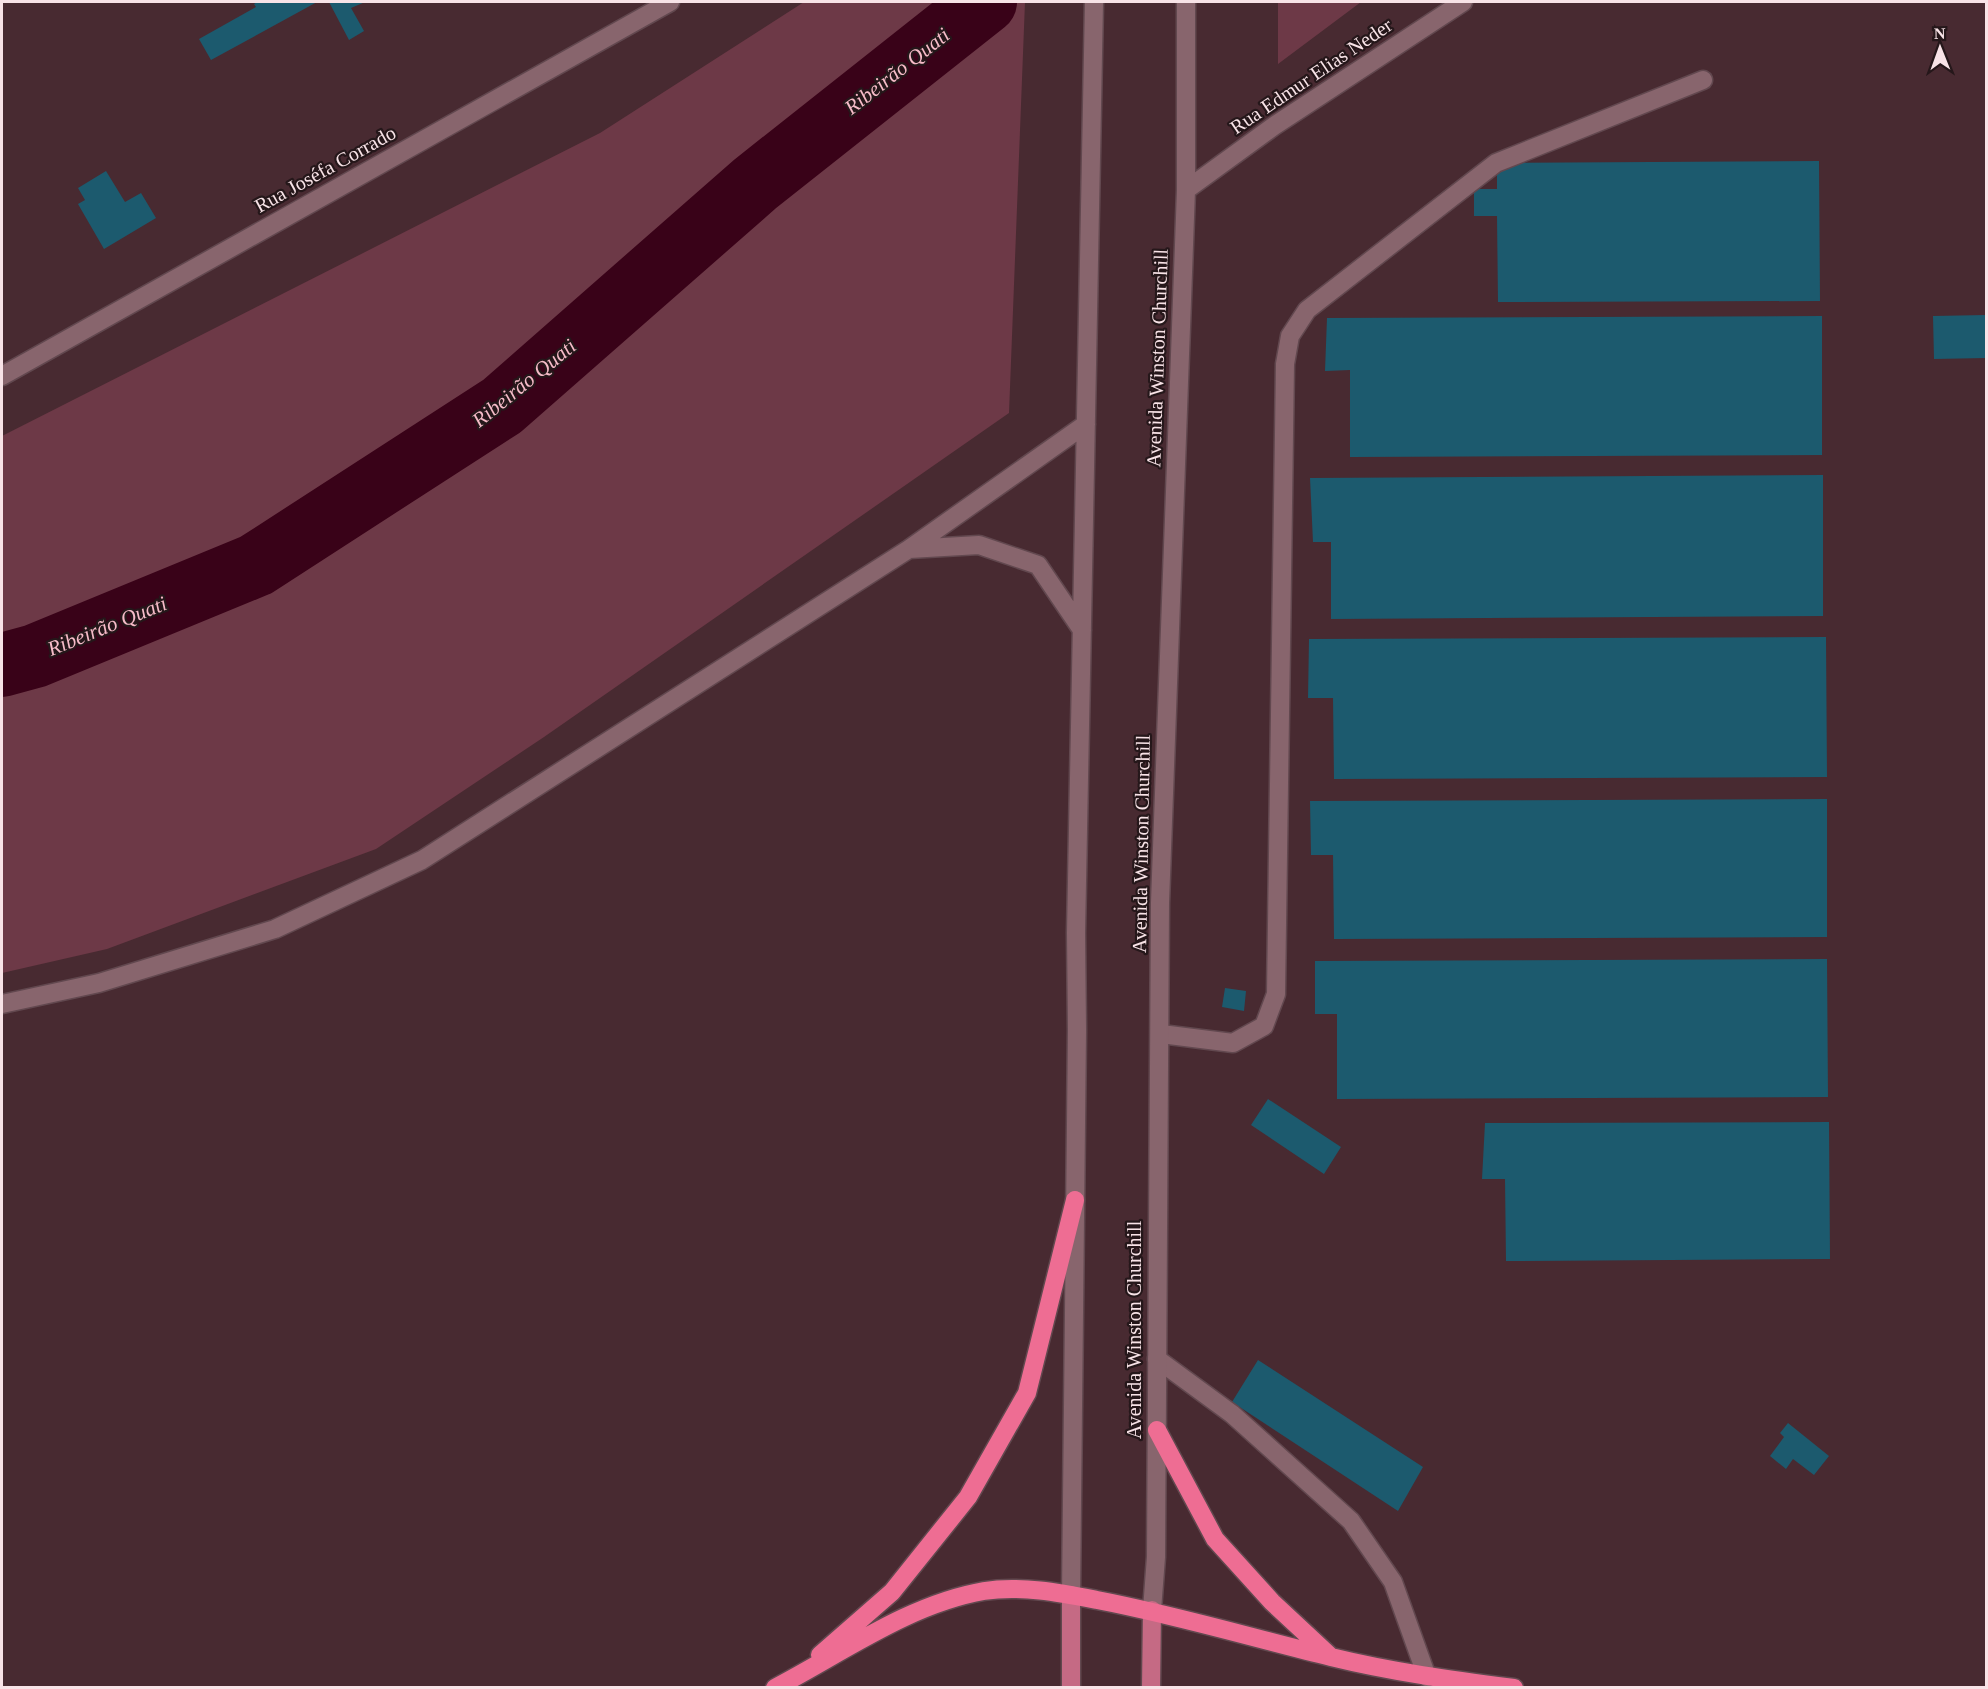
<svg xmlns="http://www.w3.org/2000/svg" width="1988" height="1689" font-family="Georgia,serif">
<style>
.green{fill:#6d3947}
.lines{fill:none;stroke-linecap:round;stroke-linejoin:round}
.river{stroke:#390218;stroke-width:64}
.building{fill:#1c5a6e}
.lane-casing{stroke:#62484f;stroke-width:21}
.street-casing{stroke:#62484f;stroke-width:21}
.secondary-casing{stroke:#62484f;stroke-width:21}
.primary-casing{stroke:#62484f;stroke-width:21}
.highway-casing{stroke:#62484f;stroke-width:21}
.lane{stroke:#88656d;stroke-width:18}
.street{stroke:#88656d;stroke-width:18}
.secondary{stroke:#88656d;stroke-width:18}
.primary{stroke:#c56a84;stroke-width:18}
.highway{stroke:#ee6d93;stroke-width:18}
.labels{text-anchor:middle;stroke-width:4.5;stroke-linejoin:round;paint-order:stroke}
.street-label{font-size:20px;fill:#f8e3e7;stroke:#25171a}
.water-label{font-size:21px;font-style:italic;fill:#f6bbc8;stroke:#25171a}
</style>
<rect width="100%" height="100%" fill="#482a31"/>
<path class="green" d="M804 2H1025L1009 413 544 737 376 849 107 949 2 973V436L600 133Z
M1278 2H1361L1278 64Z"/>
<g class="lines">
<path class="river" d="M2 665 35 656 256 565 502 406 755 184 985 2"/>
</g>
<path class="building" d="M257 2H317L211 60 199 39 256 7 254 4Z
M329 2H365L351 8 364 31 349 40Z
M1819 161 1820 301 1498 302 1497 216H1474V189H1497V163Z
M106 171 125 202 141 193 156 218 104 249 78 204 85 200 78 188Z
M1986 315V358L1934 359 1933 316Z
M1822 316V455L1350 457V370L1325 371 1327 318Z
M1823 475V616L1331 619V542H1313L1310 478Z
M1826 637 1827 777 1334 779 1333 698H1308L1309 639Z
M1827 799V937L1334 939 1333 855H1311L1310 801Z
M1827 959 1828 1097 1337 1099V1014H1315V961Z
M1225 988 1246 991 1244 1011 1222 1007Z
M1268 1099 1341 1147 1324 1174 1251 1125Z
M1829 1122 1830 1259 1506 1261 1505 1179H1482L1485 1123Z
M1258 1360 1423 1467 1398 1511 1232 1402Z
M1788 1423 1829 1456 1814 1475 1793 1459 1786 1469 1770 1456 1784 1437 1780 1433Z"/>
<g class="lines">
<g class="lane-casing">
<path id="lane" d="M1161 1034 1233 1043 1264 1026 1276 994 1285 364 1290 336 1307 310 1496 163 1703 80
M1157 1359 1232 1414 1351 1521 1393 1582 1427 1677"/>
</g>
<g class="street-casing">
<path id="street" d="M2 376 670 2"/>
</g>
<g class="secondary-casing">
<path id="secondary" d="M1186 190 1274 126 1463 2
M909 549 979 545 1038 565 1082 630
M2 1004 99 983 275 929 422 860 909 549 1086 424
M1071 1595 1077 1030 1076 933 1094 2
M1152 1610 1156 1557 1160 903 1186 190V2"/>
</g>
<g class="primary-casing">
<path id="primary" d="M1071 1688V1595
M1151 1688 1152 1610"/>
</g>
<g class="highway-casing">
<path id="highway" d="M1157 1430 1215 1539 1272 1602 1330 1656
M820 1655 892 1592 968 1497 1027 1393 1075 1200
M775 1688C842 1653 909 1604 984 1591 1021 1585 1061 1593 1097 1600 1176 1615 1253 1638 1331 1657 1392 1672 1452 1680 1514 1688"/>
</g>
<use href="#lane" class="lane"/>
<use href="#street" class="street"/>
<use href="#secondary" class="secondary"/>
<use href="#primary" class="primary"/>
<use href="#highway" class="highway"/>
</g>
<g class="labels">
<g class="street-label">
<text transform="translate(1311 76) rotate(-34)" y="7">Rua Edmur Elias Neder</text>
<text transform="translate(325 169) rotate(-29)" y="7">Rua Joséfa Corrado</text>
<text transform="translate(1157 358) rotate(-88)" y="7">Avenida Winston Churchill</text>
<text transform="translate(1141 844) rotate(-89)" y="7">Avenida Winston Churchill</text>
<text transform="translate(1134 1330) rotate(-90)" y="7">Avenida Winston Churchill</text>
</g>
<g class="water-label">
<text transform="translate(897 71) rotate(-38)" y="7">Ribeirão Quati</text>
<text transform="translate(524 383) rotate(-39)" y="7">Ribeirão Quati</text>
<text transform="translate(107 626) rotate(-22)" y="7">Ribeirão Quati</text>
</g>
</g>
<rect width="1988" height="1689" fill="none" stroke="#f8e3e7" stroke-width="6"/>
<g transform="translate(1940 48) rotate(359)" stroke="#25171a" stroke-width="4.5" paint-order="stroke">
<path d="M0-4.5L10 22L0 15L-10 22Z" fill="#f8e3e7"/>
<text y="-9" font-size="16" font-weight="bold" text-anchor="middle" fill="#f8e3e7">N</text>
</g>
</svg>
